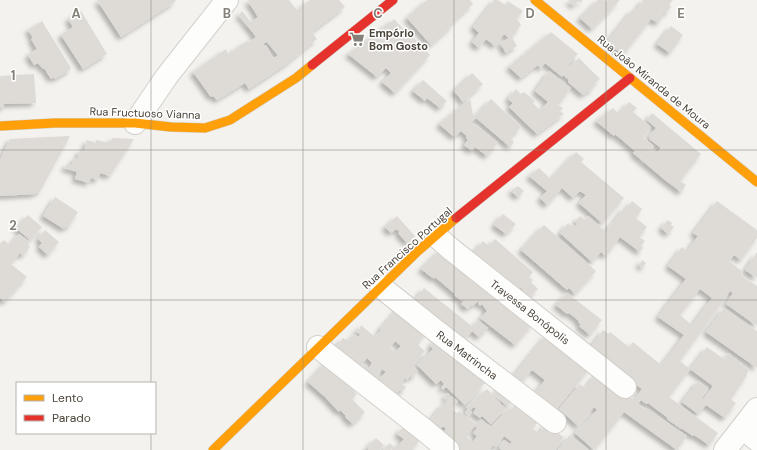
<svg xmlns="http://www.w3.org/2000/svg" width="757" height="450" font-family="'DM Sans',sans-serif">
<style>
.building{fill:#dedbd6;fill-rule:evenodd;filter:url(#shadow)}
.lines{fill:none;stroke-linecap:round;stroke-linejoin:round}
.street-casing{stroke:#d2d0cb;stroke-width:24}
.slow-casing{stroke:#d3cfc5;stroke-width:10}
.jam-casing{stroke:#d3cfc5;stroke-width:10}
.street{stroke:#fdfdfc;stroke-width:22}
.slow{stroke:#ff9f0a;stroke-width:9}
.jam{stroke:#e5322d;stroke-width:9}
.grid{fill:none;stroke:#868178;stroke-width:1;stroke-opacity:0.55}
.labels{text-anchor:middle;stroke-width:3;stroke-linejoin:round;paint-order:stroke}
.poi-label{font-size:11px;font-weight:bold;fill:#4b4439;stroke:#fff;text-anchor:start}
.street-label{font-size:11px;fill:#4b4439;stroke:#fff}
.grid-label{font-size:13px;text-anchor:middle;font-weight:bold;fill:#868178;stroke:#fff;stroke-width:3;stroke-linejoin:round;paint-order:stroke}
</style>
<defs>
<filter id="shadow"><feDropShadow dx="-3.5" dy="3.5" stdDeviation="2" flood-color="#0004"/></filter>
</defs>
<rect width="100%" height="100%" fill="#f4f2ee"/>
<path class="building" d="M97 0H177L175 1V2L121 37Z
M249 0H289L297 10 310 0H339L345 7 312 32 317 39 285 65 249 89 245 83 217 100 213 96 211 97 193 72 226 49 228 54 247 41 249 42 256 37 239 15 242 11 251 22 258 17 248 1ZM267 42 276 53 278 56 273 58 266 45 264 46 263 44Z
M427 0H470L473 4 452 23 453 25 431 45 407 18Z
M494 0H498L505 5 508 1 523 11 517 19 521 25 512 37 517 46 506 53 500 43 509 38 504 34 495 46 486 39 479 48 472 42 479 33 473 27Z
M568 0H583L580 3 578 1 574 6Z
M598 0H605L607 1 608 0H620L592 29 580 18Z
M643 0H673L669 5 671 7 665 14 663 13 662 15 663 16 658 23 651 19 623 55 607 42 632 10 635 11Z
M81 11 107 54 83 69 61 35 73 27 68 19Z
M394 19 412 38 413 37 430 55 395 93 382 82 391 73 386 68 377 77 348 54Z
M42 21 71 68 70 70 55 79 54 77 51 79 44 68 43 69 38 63 34 65 28 55 37 49 31 39 33 38 28 30Z
M671 26 683 35 670 53 657 44Z
M551 32 578 54 567 65 569 68 579 58 600 79 592 86 594 88 583 95 568 82 569 80 563 75 562 77 545 63 541 69 538 65 521 78 509 67Z
M549 71 571 88 558 105 563 108 560 111 564 114 537 134 509 107 513 103 508 99 516 89 521 94 524 92 535 101 533 103 540 110 547 103V101L535 91Z
M472 73 483 84 463 102 454 91Z
M34 74 36 103 4 104V108H0V76Z
M423 80 447 101 440 108 427 98 425 101 413 91Z
M470 99 473 115 475 117 491 99 521 127 510 138 514 142 510 147 476 118 471 123 475 126 476 125 498 143 487 156 475 147 472 151 464 145 468 140 466 138 467 136 461 131 454 137 439 124Z
M629 102 637 108 633 112 651 127 643 137 654 146 644 159H645L653 149 657 152 661 148 649 139 650 137 649 136 656 128 647 120 652 113 701 154 680 181 686 185 681 192 665 180 633 153 635 151 615 134 614 136 596 121 613 108 619 114Z
M70 136 39 193 36 192 35 194 0 196V160L10 139Z
M112 138 134 139 110 176 100 173 98 180 91 178 89 183 75 179 77 172 64 168 67 164 72 165 74 158 77 159 80 150 84 151 87 140 96 143V140L110 143Z
M576 152 584 159 581 162 624 198 602 223 579 203 586 195 580 191 573 198 562 188 547 205 540 198 547 191 529 176 539 168 551 179Z
M518 186 524 191 518 197 511 191Z
M55 197 78 212 68 228 66 226 64 229 43 216Z
M632 201 642 209 636 218 647 227 639 237 645 241 641 246 643 248 640 252 620 237 606 256 601 252 592 262 560 233 568 223 571 226 573 224 575 226 578 224 575 222 580 216 585 220 588 216 606 232 611 223 612 224 624 208 626 209Z
M717 201 757 230V238L741 260 734 255 729 261 743 272 741 275 743 277 757 286V326L726 304 733 293 730 291 680 361 690 369 669 397 718 433 709 445 694 435 693 436 681 428V429L667 419 668 418 648 403 646 404 641 400 638 404 647 410 648 409 687 436 677 450 624 412 594 450 575 433 581 426 582 427 597 410 594 407 578 426 559 409 580 384 585 388 597 373 634 400 642 389 589 349 603 330 609 334 610 332 629 347 633 342 661 365 670 354 684 335 658 317 686 279 668 266 682 247 687 251 698 236 693 233ZM700 289 712 298 692 325 680 315Z
M503 214 516 224 506 234 494 225Z
M28 215 42 227 30 240 16 228Z
M397 216 415 236 407 243 398 233 400 232 396 229 391 233 385 227Z
M668 220 672 223 671 225 674 227 668 234 661 228Z
M544 225 596 271 575 294 569 288 567 290 521 250Z
M45 230 59 242 48 255 39 247 42 243 38 239Z
M19 234 30 242 28 244 30 247 23 256 20 253 11 264 27 277 5 302 0 298V244L4 240 10 245Z
M495 239 533 272 529 277 533 280 531 282 538 289 529 297 520 287 517 291 505 279 474 252 483 241 489 246Z
M440 250 533 324 515 345 480 318 487 311 482 304 480 306 478 303 479 302 478 301 473 306 472 305 468 309 461 304 464 300 463 299 462 301 454 295 455 294 435 277 434 279 421 269Z
M757 252V278L745 270Z
M642 260 646 263 643 268 639 265Z
M424 288 473 327 478 320 488 328 479 337 472 331 461 345 411 305Z
M567 293 602 320 590 335 579 326 581 325 578 322 579 321 569 313 567 314 556 305Z
M399 307 428 331 419 341 420 343 418 345 425 351 412 366 418 371 412 378 410 376 407 380 405 378 402 382 403 383 402 384 406 387 403 391 400 389 392 399 330 354 343 338 349 341 354 334 359 337 360 334 355 331 357 329 359 330 361 325 375 337 381 330 380 329ZM395 341 401 346 395 352 390 348ZM367 358 372 363 369 368 365 364 361 370 359 368ZM382 369 386 372 380 378 378 376Z
M724 308 757 331V368L706 332Z
M546 335 590 368 555 411 534 394 545 380 532 370 518 386 510 380Z
M437 338 485 383 465 405 446 387 443 390 441 388 444 384 441 380 436 384 417 365 433 349 430 346Z
M707 347 724 359 728 353 749 370 746 375H747L731 399 736 403 725 418 706 405 698 414 682 402 698 381 708 388 701 398 703 400 713 386 690 369Z
M329 359 342 378 357 394 352 399 365 412 353 424 345 417 346 416 340 410 339 412 325 397 308 382Z
M501 386 515 397 507 406 493 395Z
M487 389 506 409 491 424 482 416 480 418 473 413 476 408 473 407 470 411 472 412 469 416 465 413 468 409 466 407 471 402Z
M447 393 450 395 446 399 444 397Z
M451 396 458 401 452 409 457 413 459 411 476 424 481 419 491 427 508 408 511 410 515 404 538 421 533 429 539 433 546 423 551 429 564 437 555 450H502L499 448 504 440 510 444 512 442 504 436 496 447 493 445 490 449 491 450H454L439 437 446 429 443 426 436 434 426 425 443 404 444 405ZM475 426 477 428 473 433 477 436 472 443 471 442 472 441 466 436Z
M403 427 420 440 412 450H394L404 439 397 434Z
M570 435 589 450H558Z
M376 438 384 445 380 450H369L367 448Z
M390 443 394 447 390 450H383Z"/>
<g class="lines">
<g class="street-casing">
<path id="street" d="M135 123 167 76 227 0
M436 236 452 250 625 387
M381 287 435 330 555 422
M318 347 423 429 448 450
M742 428 757 440
M725 450 757 409"/>
</g>
<g class="slow-casing">
<path id="slow" d="M535 0 757 182
M0 126 55 123H135L171 127 205 128 230 120 296 78 312 65
M213 450 418 251 456 218"/>
</g>
<g class="jam-casing">
<path id="jam" d="M312 65 393 0
M456 218 630 78"/>
</g>
<use href="#street" class="street"/>
<use href="#slow" class="slow"/>
<use href="#jam" class="jam"/>
</g>
<path class="grid" d="M151 0V383M303 0V450M454 0V450M606 0V450M0 150H757M0 300H757M151 433V450"/>
<defs>
<g id="supermarket-bare" transform="scale(1.2)"><path d="M-6-5.5h2.5l.6 2H6L4.5 2H-2.5L-4.4-4H-6ZM-1.5 3.2a1.3 1.3 0 1 0 .1 0ZM3 3.2a1.3 1.3 0 1 0 .1 0Z" fill="#868178" stroke="#fff" stroke-width="2.5" paint-order="stroke"/></g>
</defs>
<g fill-rule="evenodd">
<use href="#supermarket-bare" x="357" y="39"/>
</g>
<g class="labels">
<g class="poi-label">
<text x="369" y="37">Empório<tspan x="369" dy="13">Bom Gosto</tspan></text>
</g>
<g class="street-label">
<text transform="translate(654 82) rotate(39)" y="4">Rua João Miranda de Moura</text>
<text transform="translate(145 113) rotate(2)" y="4">Rua Fructuoso Vianna</text>
<text transform="translate(407 248) rotate(-42)" y="4">Rua Francisco Portugal</text>
<text transform="translate(530 312) rotate(38)" y="4">Travessa Bonópolis</text>
<text transform="translate(467 355) rotate(37)" y="4">Rua Matrincha</text>
</g>
</g>
<g class="grid-label">
<text x="76" y="18">A</text>
<text x="227" y="18">B</text>
<text x="378" y="18">C</text>
<text x="530" y="18">D</text>
<text x="681" y="18">E</text>
<text x="13" y="80">1</text>
<text x="13" y="230">2</text>
</g>
<rect x="16" y="382" width="140" height="52" fill="#ffffff" stroke="#b7b4b0"/>
<rect x="24" y="395" width="20" height="6" fill="#ff9f0a" stroke="#b7b4b0"/>
<text x="52" y="402" font-size="12" fill="#4b4439">Lento</text>
<rect x="24" y="415" width="20" height="6" fill="#e5322d" stroke="#b7b4b0"/>
<text x="52" y="422" font-size="12" fill="#4b4439">Parado</text>
</svg>
